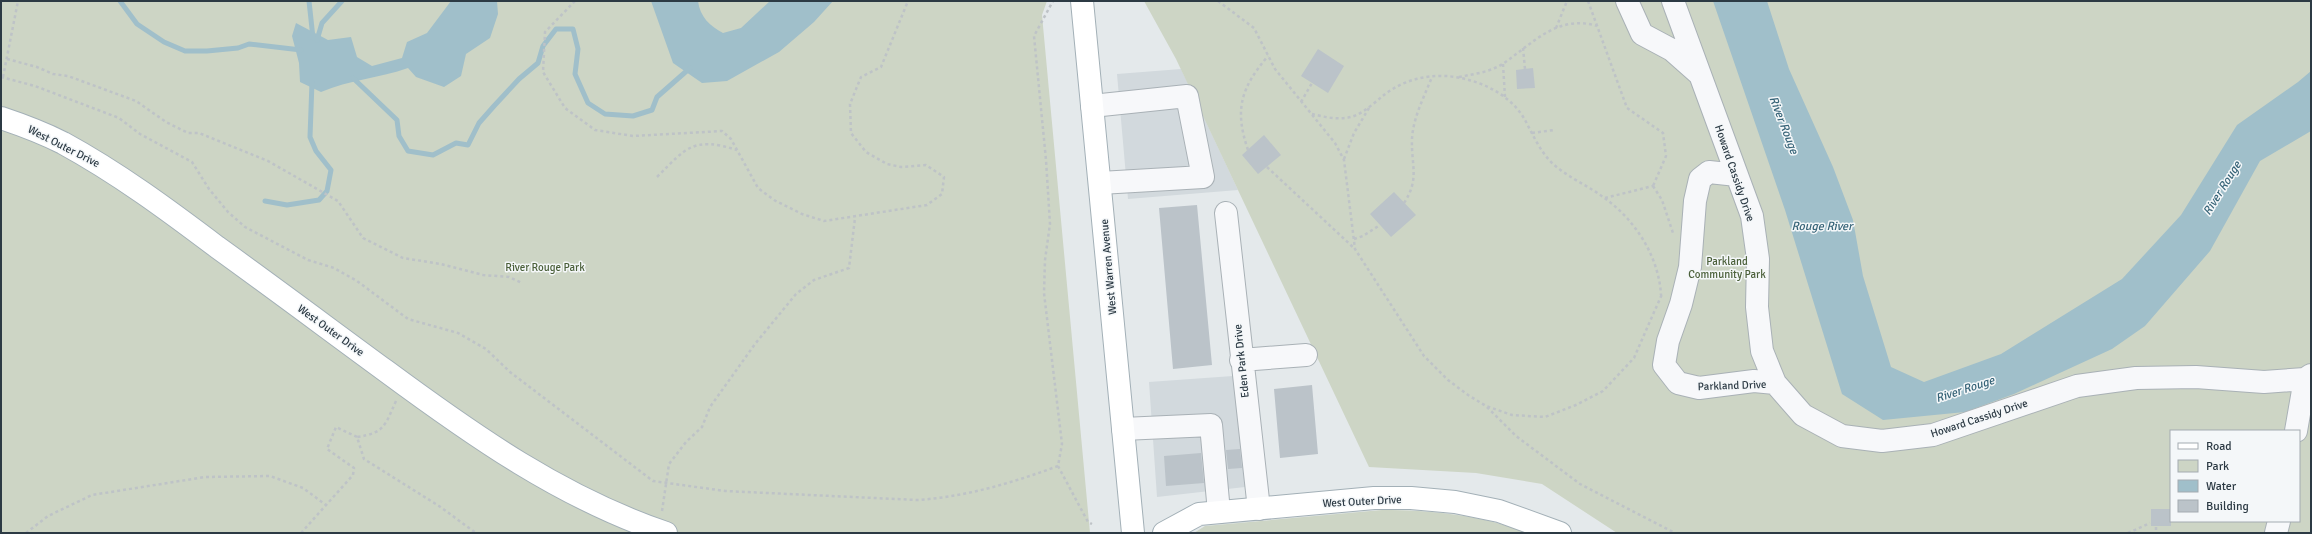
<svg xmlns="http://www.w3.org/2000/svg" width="2312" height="534" font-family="Signika,sans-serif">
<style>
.built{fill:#d2d9dd}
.green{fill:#cdd5c5;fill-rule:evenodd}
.water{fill:#a0bfca}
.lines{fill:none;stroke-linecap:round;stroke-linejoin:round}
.stream{stroke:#a0bfca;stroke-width:5}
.building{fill:#bbc3c9}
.minor-casing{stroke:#a9b1b6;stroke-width:24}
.major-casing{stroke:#a3b0b7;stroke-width:24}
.path{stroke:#bec3c7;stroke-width:2.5;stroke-dasharray:3 3;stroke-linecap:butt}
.minor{stroke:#f7f8fa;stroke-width:22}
.major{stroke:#fff;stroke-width:22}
.labels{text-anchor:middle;stroke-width:3;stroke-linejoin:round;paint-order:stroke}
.street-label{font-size:11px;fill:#2c3a44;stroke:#f4f7f9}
.park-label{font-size:11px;fill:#4a5f39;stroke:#f4f7f9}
.water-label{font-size:12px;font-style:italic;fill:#366377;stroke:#f4f7f9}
</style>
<rect width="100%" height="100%" fill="#e4e9eb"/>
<path class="built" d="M1181 69 1238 190 1128 199 1117 74Z
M1233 376 1246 478 1245 487 1157 497 1149 382Z"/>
<path class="green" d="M1 1H1047L1042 15 1090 533H1Z
M1144 1H2311V533H1617L1542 484 1476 473 1369 467 1176 59ZM2171 431H2299V521H2171Z
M1382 510C1431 510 1482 515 1527 533H1194L1205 526Z"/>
<path class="water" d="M451 1H497L498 14 490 38 466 54 461 76 444 87 416 77 408 68C380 78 349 80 321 92L300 82 299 63 292 36 296 23 328 40 351 37 357 57 372 66 402 58 407 42 427 33Z
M651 1H698C700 17 710 26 723 33L741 28 770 1H833L814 22 779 52 727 81 702 83 673 63Z
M1713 1H1767L1789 69 1833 167 1853 220 1863 276 1891 367 1924 382 2001 354 2122 279 2181 215 2237 125 2298 82 2311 71V131L2260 161 2210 251 2145 326 2112 349 2014 394 1965 412 1883 420 1842 394 1785 210Z"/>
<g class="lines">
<path class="stream" d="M120 1 137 24 164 42 185 51H207L238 48 249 44 301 50
M309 1 313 38
M317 40 322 23 342 1
M353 78 397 120 399 136 408 151 433 155 456 143 468 145 479 123 494 106 519 79 538 63 543 46 556 29H573L578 49 575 74 588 103 605 114 633 116 652 110 657 97 690 68
M265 201 287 205 319 200 327 191 331 170 316 151 310 137 312 82"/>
</g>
<path class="building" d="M1318 49 1344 66 1328 93 1301 76Z
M1533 68 1535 88 1517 89 1516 70Z
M1264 135 1281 155 1258 174 1242 155Z
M1394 192 1416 215 1391 237 1370 214Z
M1197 205 1212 365 1173 369 1159 208Z
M1312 385 1318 454 1280 458 1274 389Z
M1240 449 1242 468 1228 469 1226 450Z
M1201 453 1204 483 1166 486 1164 456Z
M2151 509H2171V526H2151Z"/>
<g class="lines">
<g class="minor-casing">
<path id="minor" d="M1627 1 1642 34 1672 50 1698 73
M1673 1 1752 216 1758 259 1757 307 1762 351 1775 383 1803 415 1842 436 1882 441 1933 435 2077 386 2136 378 2196 377 2264 382 2305 379 2311 375
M1092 106 1187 96 1203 177 1100 183
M1737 175 1709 172 1700 179 1695 201 1690 267 1681 304 1668 341 1664 365 1678 383 1699 388 1754 381 1775 383
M1226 213 1259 509
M1241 360 1306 355
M1123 429 1211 425 1219 512
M2296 431 2305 379
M2276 533 2279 521"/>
</g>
<g class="major-casing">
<path id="major" d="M1082 1 1133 533
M1 118C22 125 43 133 63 143 118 173 168 210 217 247 274 288 330 330 386 371 474 436 562 498 666 533
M1164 533 1199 514 1374 498H1411L1455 502 1499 511 1560 533"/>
</g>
<path class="path" d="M575 1 545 32 543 72 565 108 595 130 633 136 722 131 731 139 758 188 774 200 802 214 824 221 927 205 942 194 944 177 926 165 901 167 887 164 866 152 851 133 850 104 861 77 881 67 908 1
M1218 1 1254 28 1275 69 1335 143 1344 160 1355 249 1424 356 1448 380 1468 395 1486 406 1512 415 1545 417 1576 405 1603 391 1634 358 1662 294
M1588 1 1627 108 1663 133 1666 156 1653 186
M1556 28 1567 1
M1523 48 1525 69
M7 59 37 67 53 74 68 76 136 101 166 122 188 133H199L268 161 338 201 363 238 403 258 441 264 483 275 509 277 522 283
M1503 64 1505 97
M1 77 35 86 119 118 140 134 192 162 209 189 228 212 245 227 308 260 334 268 357 281 408 319 458 333 486 349 510 372 653 481 725 491 917 500C965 497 1012 483 1058 466L1062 444 1044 293 1045 260 1050 224 1046 160 1034 36 1053 1
M3 77 18 1
M1459 77C1474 74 1491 72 1504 63 1533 43 1558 14 1597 26
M1301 102 1312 83
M1312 114C1325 117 1340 121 1354 116 1365 112 1375 102 1384 95 1402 81 1423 75 1446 76 1476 78 1510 93 1525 120 1533 135 1540 151 1552 163 1567 177 1587 185 1603 197 1635 219 1659 257 1661 295
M1532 133 1554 130
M1248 150C1234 109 1241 88 1268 56
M1344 159 1354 133 1369 108
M1267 167 1355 249
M657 177C686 148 693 136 737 150
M1653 186 1662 200 1673 233
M1605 198 1653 186
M1404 203C1420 179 1411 165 1412 139 1413 118 1424 97 1432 77
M1354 239 1363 236 1380 225
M396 401C385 425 385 433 357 437L364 459 439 506 476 533
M1487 407 1516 436 1580 484 1675 533
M1058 466 1088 522 1092 524
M662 511 669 464 686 442 702 427 710 407 755 344 796 294 814 280 849 268 855 218
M2156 527V533
M26 533 48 516 92 495 205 477 270 476 303 488 326 505
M301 533 353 475 354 468 327 449 336 427 357 437
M2128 533 2150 523"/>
<use href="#minor" class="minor"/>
<use href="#major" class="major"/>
</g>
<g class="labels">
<g class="street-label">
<text transform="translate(64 146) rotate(27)" y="4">West Outer Drive</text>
<text transform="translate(1735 173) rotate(71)" y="4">Howard Cassidy Drive</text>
<text transform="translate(1108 267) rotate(-95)" y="4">West Warren Avenue</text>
<text transform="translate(331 330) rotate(36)" y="4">West Outer Drive</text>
<text transform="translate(1241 361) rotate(-96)" y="4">Eden Park Drive</text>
<text transform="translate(1732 385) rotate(-2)" y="4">Parkland Drive</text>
<text transform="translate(1979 418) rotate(-18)" y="4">Howard Cassidy Drive</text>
<text transform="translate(1362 501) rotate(-3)" y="4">West Outer Drive</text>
</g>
<g class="park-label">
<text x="1727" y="265">Parkland<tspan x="1727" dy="13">Community Park</tspan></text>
<text x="545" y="271">River Rouge Park</text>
</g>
<g class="water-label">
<text transform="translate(1784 125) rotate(69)" y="4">River Rouge</text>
<text transform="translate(2222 188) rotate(-58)" y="4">River Rouge</text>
<text x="1822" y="230">Rouge River</text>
<text transform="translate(1965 389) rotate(-18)" y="4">River Rouge</text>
</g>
</g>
<rect width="2312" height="534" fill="none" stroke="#2c3a44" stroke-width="4"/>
<rect x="2170" y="430" width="130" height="92" fill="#f4f7f9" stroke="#a4abb1"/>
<rect x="2178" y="443" width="20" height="6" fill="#ffffff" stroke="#a4abb1"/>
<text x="2206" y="450" font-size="12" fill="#2c3a44">Road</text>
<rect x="2178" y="460" width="20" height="12" fill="#cdd5c5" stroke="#a4abb1"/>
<text x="2206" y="470" font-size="12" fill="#2c3a44">Park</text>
<rect x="2178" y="480" width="20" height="12" fill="#a0bfca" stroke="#a4abb1"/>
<text x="2206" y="490" font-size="12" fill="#2c3a44">Water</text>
<rect x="2178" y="500" width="20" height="12" fill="#bbc3c9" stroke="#a4abb1"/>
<text x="2206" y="510" font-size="12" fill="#2c3a44">Building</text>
</svg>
